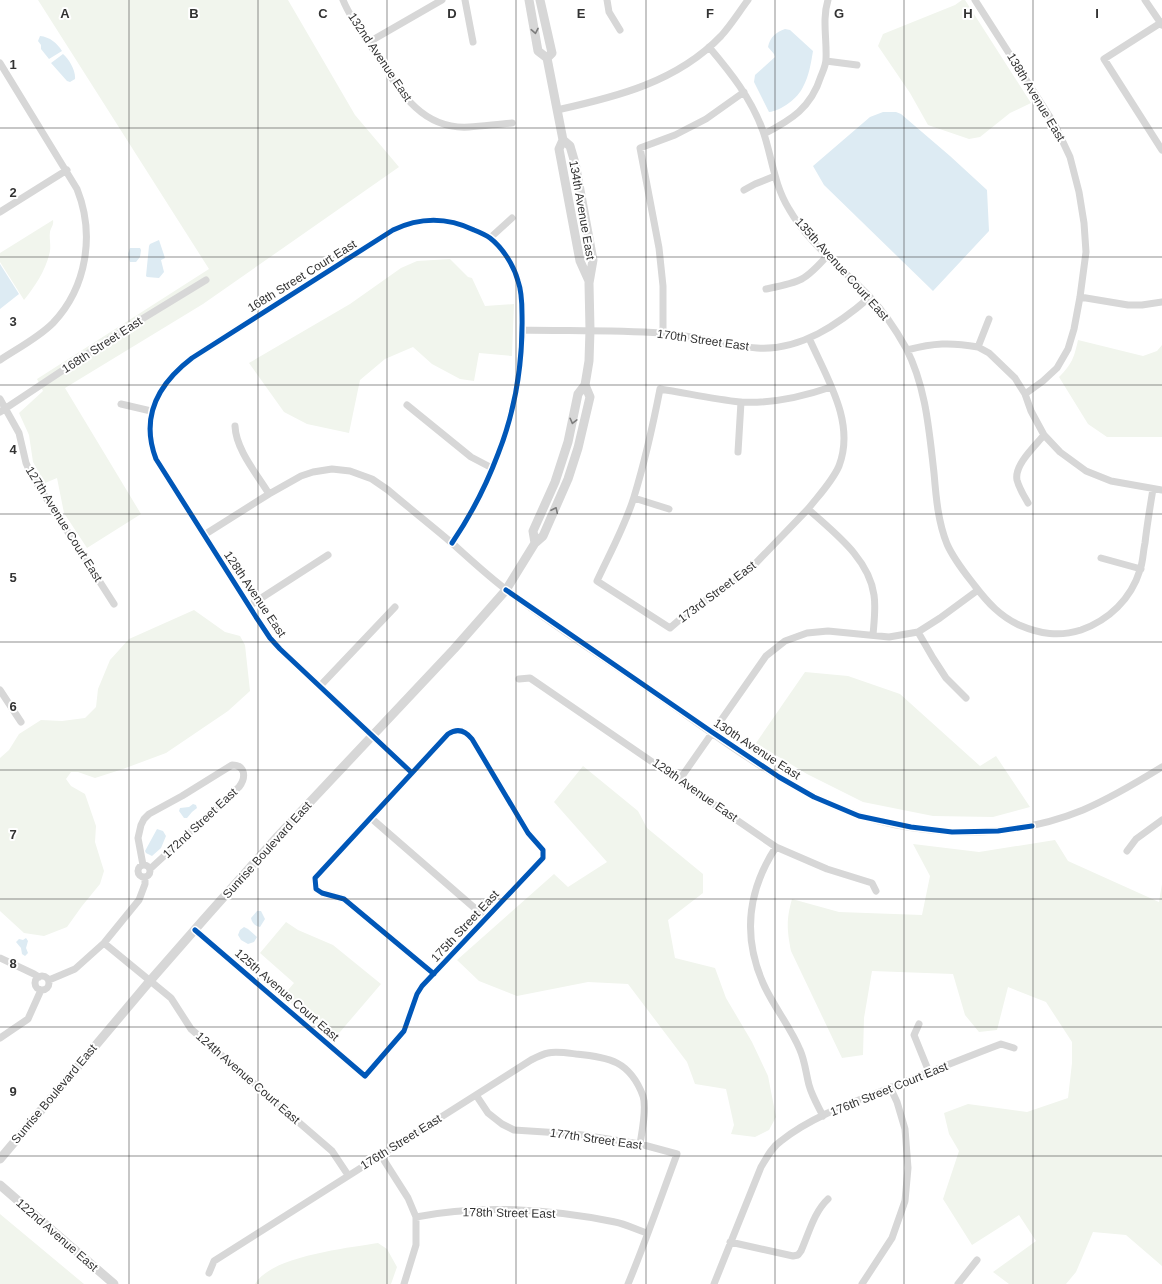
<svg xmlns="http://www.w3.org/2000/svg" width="1162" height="1284" font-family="Arial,sans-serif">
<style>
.green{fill:#f1f5ed}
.water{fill:#ddebf3}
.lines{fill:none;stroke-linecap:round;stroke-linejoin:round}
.minor{stroke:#d7d7d7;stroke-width:7}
.tertiary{stroke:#d7d7d7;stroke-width:9}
.cycleway-casing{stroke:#fff;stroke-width:8}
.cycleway{stroke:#0057b8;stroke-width:5}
.oneway{stroke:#7d7d7d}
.grid{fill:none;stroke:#333;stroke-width:1;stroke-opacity:0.55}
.labels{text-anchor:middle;stroke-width:4;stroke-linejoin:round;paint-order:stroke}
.street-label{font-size:12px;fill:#333;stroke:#fff}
.grid-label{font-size:13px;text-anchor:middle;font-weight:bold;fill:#333;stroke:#fff;stroke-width:4;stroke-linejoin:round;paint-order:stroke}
</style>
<rect width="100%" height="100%" fill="#fff"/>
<path class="green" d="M38 0H288L355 115 399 167 203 304 65 388 141 514 87 548 64 513 57 478 45 483 33 462 29 435 19 413 43 391 37 379 209 269Z
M962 0H965L1031 103 1010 113 980 137 969 139 928 125 910 93 878 46 883 34 955 5Z
M53 220C54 225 51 227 50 232 49 238 51 244 50 251 46 270 36 285 24 300L0 262V253Z
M450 259 468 277 472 278 485 306 514 304 512 356 479 353 474 381 460 379 432 364 413 347 385 359 360 380 349 433 307 424 284 412 249 363 350 304 401 268 417 261Z
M1078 340 1143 356 1157 351 1162 345V437H1107L1088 424 1059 377C1072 364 1074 358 1078 340Z
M194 610 225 632 240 636 245 645 250 691 228 711 166 753 123 769 95 778 78 772H71L66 779 71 786 85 794 96 826 95 842 104 871 100 884 82 906 67 927 44 936 24 933 0 911V758L9 750 19 734 41 720 62 721 85 718 96 707 98 689 110 660 129 639Z
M805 672 848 676 900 694 980 766 996 756 1030 807 993 817 933 816 863 802 807 774 756 743Z
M583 766 638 811 647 828 703 874V893L668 920 675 958 715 968 726 998 752 1042 768 1076 776 1117 769 1130 755 1137 731 1134 734 1125 726 1089 695 1084 687 1062 628 984 588 982 517 996 479 981 457 960 554 874 568 887 607 862 554 802Z
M1055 840 1068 861 1159 902 1162 884V1266L1126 1235 1093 1232 1076 1272 1066 1284H1009L993 1272 1036 1241 1019 1215 972 1245 943 1199 959 1151 949 1134 944 1113 968 1104 1027 1112 1068 1098 1072 1063V1042L1046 1002 1008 987 997 1030 979 1032 965 1015 953 974 872 971 864 1018 863 1055 842 1058 791 951C787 930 786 920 792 899L839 912 922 915 930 876 913 844 979 852Z
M286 922 298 930 333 945 381 984 334 1039 283 996 294 983 260 953Z
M0 1214 84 1284H0Z
M378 1243 387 1249 397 1267 391 1284H255C271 1256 348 1248 378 1243Z"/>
<path class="water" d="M785 29 790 30 813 51C811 63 809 76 803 87 798 98 781 111 769 112L754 82 755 75 775 57 774 54 768 47C770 37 776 32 785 29Z
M40 36C50 37 57 43 62 51L49 59 41 49V45L38 41Z
M63 54C69 59 76 71 75 79L70 82 67 81 51 63Z
M883 112H896L901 114 950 156 987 190 989 231 933 291 824 185 813 166 870 117Z
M159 240 165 258 161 260 164 272 159 278 147 277 146 276 149 246 150 244Z
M130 248H140L141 250 140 257 136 262H130L128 254Z
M0 264 19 294 0 309Z
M193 804 196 805 197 808 192 812 187 818H184L179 811 180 808 189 807Z
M157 829 163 831 166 836 161 848 152 856 146 853 145 851Z
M257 911H261L265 919 260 927C255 926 252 923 251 918Z
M244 927 248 929 257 937 254 942 248 944 241 940 238 935 240 930Z
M26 938 28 941 26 948 28 953 25 956 22 954 21 948 16 942 19 939 23 940Z"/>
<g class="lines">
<path class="minor" d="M343 0C351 20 365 37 377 55 399 90 421 130 469 127 484 126 498 124 512 123
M465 0 473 42
M607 0 609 12 620 30
M975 0 1055 125 1070 157 1079 192 1084 223 1086 252 1080 297 1074 329 1068 349 1057 368 1043 381 1025 394
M1145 0 1162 25
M1162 22 1104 59 1162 150
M369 42 442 0
M709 47C731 73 751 98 763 131 772 157 774 185 789 209 809 244 842 268 869 296 884 312 896 330 906 348 926 387 929 430 934 473 936 497 938 522 947 544 954 560 965 573 975 586 988 603 1000 616 1019 625 1040 634 1059 637 1081 630 1109 620 1131 599 1140 570 1143 562 1143 552 1145 543 1147 525 1150 507 1153 489
M826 61 857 65
M0 63 77 189C95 234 87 287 53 323 38 338 18 348 0 360
M557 110C616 97 677 82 721 36 731 25 739 12 748 0
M764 134C791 120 811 108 821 76 823 71 826 65 826 59 827 39 822 19 828 0
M744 190 755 184 775 176
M0 212 67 170
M490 238 512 218
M766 289C800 282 804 282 827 256
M1080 297 1128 305H1142L1162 302
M522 330C569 331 615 330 661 333 694 335 725 346 757 348 800 351 839 324 870 297
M663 333V286L659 248 640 148 675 135 706 119 744 92
M809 338C826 377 856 422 839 466 832 482 819 495 808 509 833 532 869 558 874 595 876 608 874 622 873 635
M978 347 989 353 1015 378 1025 394 1031 411 1044 435 1060 452 1086 471 1111 481 1162 490
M907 350C934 343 950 342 978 347L989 319
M0 399 19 433 26 463 32 476 114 604
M121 404 151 411
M407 405 471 457 492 468
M0 412 119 333 206 280
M235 426C236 450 257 474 269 494
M738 452 741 402
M634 498 669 509
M1028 503C1024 496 1019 488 1017 480 1014 465 1035 446 1044 435
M808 509 753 566 716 594 692 609 670 628 597 581C610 553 625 526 634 497 645 461 653 425 660 389 686 393 713 399 740 402 771 404 802 397 831 387
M204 535 269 494 301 476 313 472 332 469 350 471 372 479 388 490C409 508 432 526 453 544 471 560 489 577 508 591 557 628 609 661 659 696 708 730 760 769 813 796 894 838 1000 844 1083 810 1111 798 1136 783 1162 767
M1101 558 1141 569
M249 606 328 555
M918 632 933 658 946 678 966 698
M519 679 530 678 776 847 827 869 872 883 876 891
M320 686 395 607
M0 690 21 722
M412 773 280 649 270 638 256 617 156 459C140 417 158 384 192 358L393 230C420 217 447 217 474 230 479 232 486 235 490 238 503 248 514 266 518 281 522 292 522 304 522 314 523 361 515 411 498 454 486 486 471 515 452 543
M680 779 766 656 785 641 807 633 828 631 889 637 918 632 940 618 978 590
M371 818 486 918
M776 847C748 890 742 935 763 983 773 1006 790 1026 800 1050 805 1061 806 1074 809 1085 812 1096 818 1106 823 1116
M1127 851 1136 839 1162 820
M138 871a6 6 0 1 1 12 0a6 6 0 1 1-12 0Z
M143 865 138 838 141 825 144 819 149 814 182 796 232 765C246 765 246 778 239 787L150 869
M195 930 365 1076 404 1031 417 994 422 986 543 858V850L528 833 472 739C465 730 457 728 448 734L315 878 316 889 322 893 344 899 434 974
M104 943 171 998 191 1029 332 1151 348 1175
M0 958 34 974 39 977
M35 983a7 7 0 1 1 14 0a7 7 0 1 1-14 0Z
M49 980 75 969 104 943 139 900 145 884V878
M919 1024 914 1035 929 1072
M0 1038 28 1019 41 990
M476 1095 488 1113 502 1124 514 1130 576 1134 640 1144 677 1154C661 1197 646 1241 628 1284
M380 1154 408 1198 416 1217V1245L404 1284
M416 1217C479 1204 552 1209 615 1222 626 1224 637 1230 647 1233
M730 1242 793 1256 798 1255 801 1251C809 1233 814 1212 828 1199
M209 1273 214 1261 531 1060C537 1057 543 1054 548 1053 556 1051 568 1053 576 1054 609 1057 630 1061 643 1096 647 1108 642 1131 640 1144
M714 1284 761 1167C767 1157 772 1147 781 1141 812 1116 854 1102 890 1088 927 1073 964 1058 1001 1044L1014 1048
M862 1284 892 1238 905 1201 908 1168 905 1129 897 1102 890 1087
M958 1284 977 1260"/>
<path class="tertiary" d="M529 0 538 51 547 58 563 140 570 146 575 163 593 260 589 283 590 330 589 361 585 385 578 394 568 442 555 482 533 531 535 543
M540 0 552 53 547 58
M563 140 559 149 580 261 589 281
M0 1159 149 982 205 918 278 836 454 649 506 590 535 543 543 536 568 479 578 448 590 397 585 385
M0 1185 114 1284"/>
<g class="cycleway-casing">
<path id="cycleway" d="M506 590 712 732 779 777 814 797 859 816 911 827 952 832 998 831 1032 826
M412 773 280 649 270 638 256 617 156 459C140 417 158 384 192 358L393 230C420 217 447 217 474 230 479 232 486 235 490 238 503 248 514 266 518 281 522 292 522 304 522 314 523 361 515 411 498 454 486 486 471 515 452 543
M195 930 365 1076 404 1031 417 994 422 986 543 858V850L528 833 472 739C465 730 457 728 448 734L315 878 316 889 322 893 344 899 434 974"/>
</g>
<use href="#cycleway" class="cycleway"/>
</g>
<defs><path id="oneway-chevron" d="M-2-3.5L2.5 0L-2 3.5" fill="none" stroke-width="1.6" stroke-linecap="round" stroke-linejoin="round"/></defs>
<g class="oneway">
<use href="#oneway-chevron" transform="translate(535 31) rotate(79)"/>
<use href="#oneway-chevron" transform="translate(573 421) rotate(104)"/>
<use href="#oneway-chevron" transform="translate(555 510) rotate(-65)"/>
</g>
<path class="grid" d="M129 0V1284M258 0V1284M387 0V1284M516 0V1284M646 0V1284M775 0V1284M904 0V1284M1033 0V1284M0 128H1162M0 257H1162M0 385H1162M0 514H1162M0 642H1162M0 770H1162M0 899H1162M0 1027H1162M0 1156H1162"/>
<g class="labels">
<g class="street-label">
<text transform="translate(380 57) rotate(56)" y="4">132nd Avenue East</text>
<text transform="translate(1036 97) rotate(59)" y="4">138th Avenue East</text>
<text transform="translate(582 210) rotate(80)" y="4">134th Avenue East</text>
<text transform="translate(842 269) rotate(48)" y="4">135th Avenue Court East</text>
<text transform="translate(302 276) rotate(-32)" y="4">168th Street Court East</text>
<text transform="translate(703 340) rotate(8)" y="4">170th Street East</text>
<text transform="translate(102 345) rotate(-33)" y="4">168th Street East</text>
<text transform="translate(64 524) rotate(58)" y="4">127th Avenue Court East</text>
<text transform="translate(717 592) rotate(-37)" y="4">173rd Street East</text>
<text transform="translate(255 594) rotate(56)" y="4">128th Avenue East</text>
<text transform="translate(757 749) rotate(33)" y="4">130th Avenue East</text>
<text transform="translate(695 790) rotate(35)" y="4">129th Avenue East</text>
<text transform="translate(200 823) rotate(-43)" y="4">172nd Street East</text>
<text transform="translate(267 850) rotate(-48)" y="4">Sunrise Boulevard East</text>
<text transform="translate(465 926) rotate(-47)" y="4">175th Street East</text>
<text transform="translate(287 995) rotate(41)" y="4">125th Avenue Court East</text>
<text transform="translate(248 1078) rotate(41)" y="4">124th Avenue Court East</text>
<text transform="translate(889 1089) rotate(-22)" y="4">176th Street Court East</text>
<text transform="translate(54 1094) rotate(-50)" y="4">Sunrise Boulevard East</text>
<text transform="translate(596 1139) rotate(8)" y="4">177th Street East</text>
<text transform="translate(401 1142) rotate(-32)" y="4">176th Street East</text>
<text transform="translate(509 1213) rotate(1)" y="4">178th Street East</text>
<text transform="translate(57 1235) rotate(41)" y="4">122nd Avenue East</text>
</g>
</g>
<g class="grid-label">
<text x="65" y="18">A</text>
<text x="194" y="18">B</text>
<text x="323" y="18">C</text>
<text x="452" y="18">D</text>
<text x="581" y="18">E</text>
<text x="710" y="18">F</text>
<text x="839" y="18">G</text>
<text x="968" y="18">H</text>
<text x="1097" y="18">I</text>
<text x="13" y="69">1</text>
<text x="13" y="197">2</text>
<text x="13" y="326">3</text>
<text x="13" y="454">4</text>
<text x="13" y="582">5</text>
<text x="13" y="711">6</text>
<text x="13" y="839">7</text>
<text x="13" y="968">8</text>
<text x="13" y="1096">9</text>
</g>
</svg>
